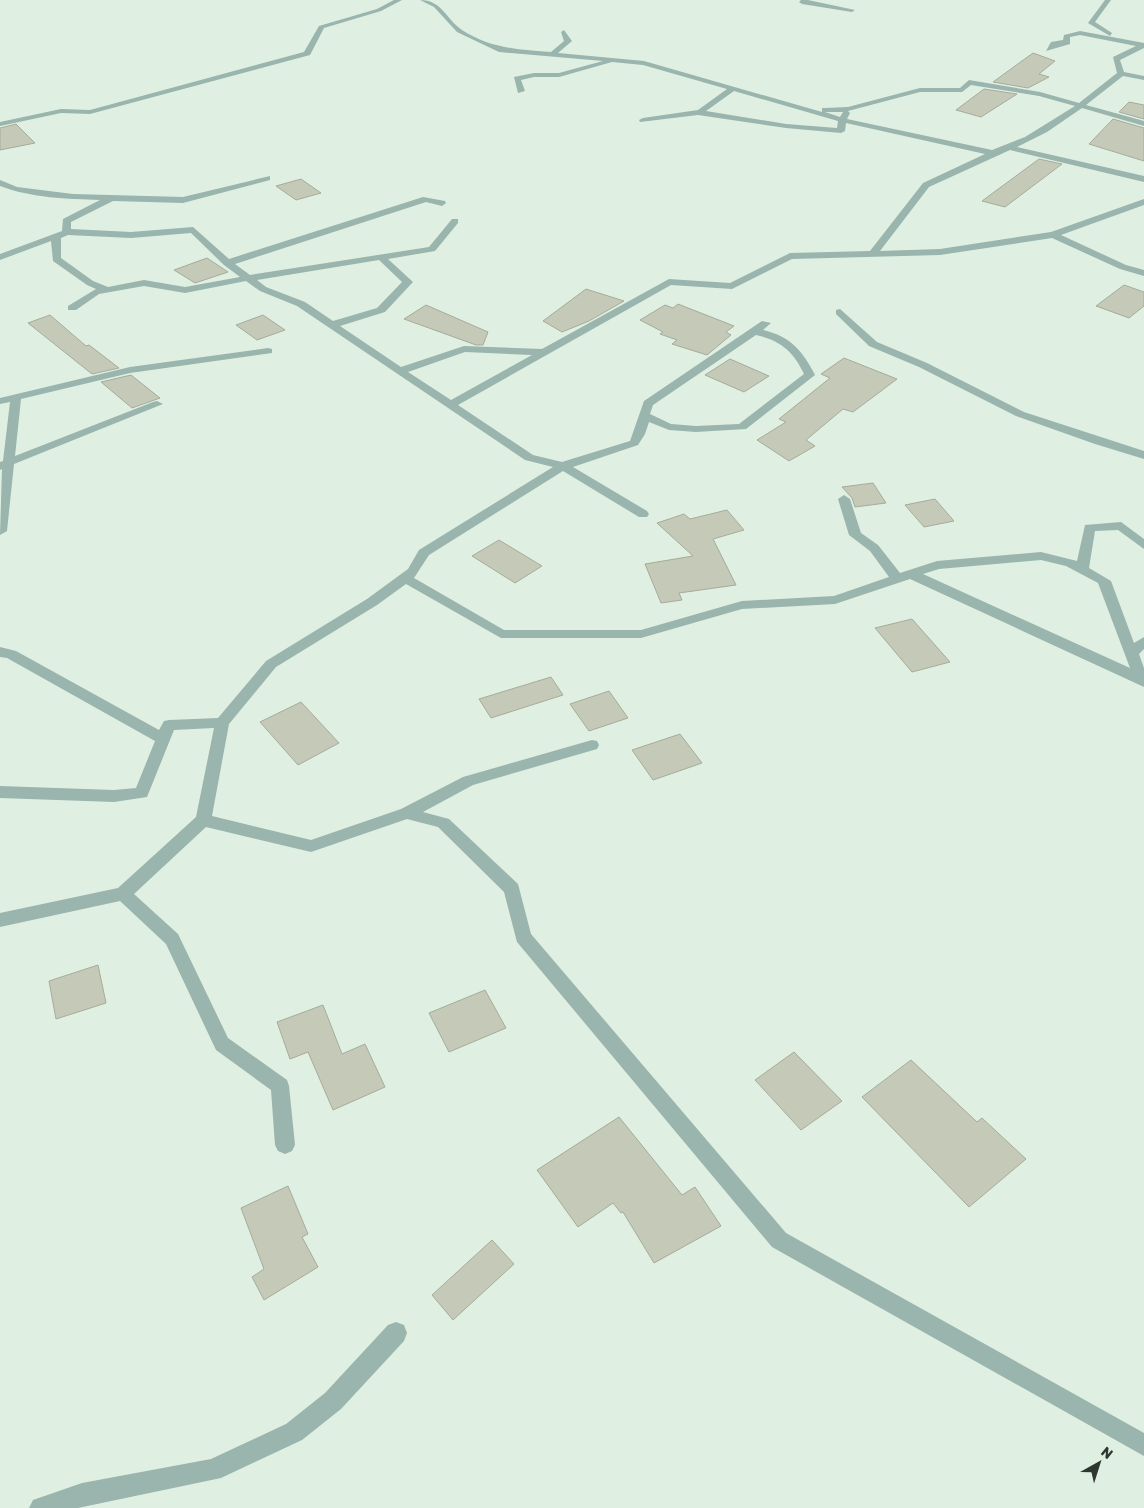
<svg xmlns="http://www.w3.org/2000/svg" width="1144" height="1508" font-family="Rubik,sans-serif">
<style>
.building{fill:#c5cab8;stroke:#a6ab9a}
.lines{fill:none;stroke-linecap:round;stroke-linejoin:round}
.minor{fill:#9ab4ae;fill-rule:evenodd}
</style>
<rect width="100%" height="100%" fill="#dff0e2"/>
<path class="building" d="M1033 53 1055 61 1039 74 1049 77 1028 88 993 82Z
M984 89 1017 94 981 117 956 110Z
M1129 102 1144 105V119L1119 112Z
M1113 119 1144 128V161L1089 144Z
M16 124 35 143 0 150V128Z
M1039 159 1062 164 1005 207 982 201Z
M301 179 321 193 296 200 276 186Z
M207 258 228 272 195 283 174 270Z
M1124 285 1144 292V306L1129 318 1096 306Z
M586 289 624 301 589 321 562 332 543 321Z
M678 304 734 326 726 332 731 335 707 355 672 344 677 340 660 334 663 332 640 320 665 305 673 308Z
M426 305 488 332 483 345H476L404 319Z
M50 315 86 346 89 345 119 368 92 374 28 323Z
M263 315 285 330 257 340 236 325Z
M844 358 897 379 853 412 843 409 806 440 815 446 789 461 757 440 786 422 779 419 830 378 821 374Z
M730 359 769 376 744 392 705 375Z
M131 375 160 398 132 408 101 382Z
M873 483 886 503 855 507 852 498 842 487Z
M935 499 954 521 924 527 905 505Z
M727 510 744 530 713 539 736 585 679 593 682 600 661 603 645 564 693 556 657 523 684 514 690 519Z
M499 540 542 566 515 583 472 556Z
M912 619 950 662 912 672 875 628Z
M551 677 563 695 491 718 479 699Z
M609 691 628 718 589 731 570 704Z
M301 702 339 743 298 765 260 722Z
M680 734 702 763 653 780 632 750Z
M98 965 106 1003 56 1019 49 981Z
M485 990 506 1028 449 1052 429 1013Z
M323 1005 342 1054 365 1044 385 1087 333 1110 308 1052 290 1059 277 1022Z
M794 1052 842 1101 801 1130 755 1080Z
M911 1060 977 1122 982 1118 1026 1159 969 1207 862 1097Z
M619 1117 682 1195 695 1187 721 1226 654 1263 623 1212 621 1213 613 1203 578 1227 537 1170Z
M288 1186 308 1234 302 1237 318 1267 264 1300 252 1277 264 1269 241 1208Z
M492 1240 514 1264 453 1320 432 1295Z"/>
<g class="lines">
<path class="minor" d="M394 0H402L381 11 324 28 310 55 90 114 61 113 0 126V122L61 109 90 110 304 52 319 26 377 9Z
M420 0C442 0 446 19 462 30 489 48 520 50 551 52L564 41 561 32 564 30 572 41 558 53 644 61 822 112V108H825L848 107 920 88H960L969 80 1040 92 1079 103 1117 73 1113 57 1136 46 1080 35 1070 37V44L1046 51 1051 42 1063 40 1064 35 1080 31 1144 43V48L1120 60 1124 72 1144 76V80L1123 76 1086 105 1144 121V126L1082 108 1047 132 1017 147 1144 176V182L1010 150 929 187 880 251 940 249 1051 232 1144 199V205L1061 235 1126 265 1144 270V276L1120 269 1052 238 940 255 792 259 732 289 671 285 458 405 533 455 562 462 630 441 644 401 762 321 771 323 763 330C790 336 803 351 815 375L746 429 696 432 669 430 649 422 645 434 638 445 573 467 647 511 649 514 647 517H639L563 471 429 555 414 578 504 630H641L742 601 834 596 889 577 870 551 849 535 838 499 844 495 850 499 861 533 878 545 900 573 937 561 1041 552 1077 561 1085 525 1121 522 1144 539V549L1118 530 1095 531 1089 568 1111 581 1134 643 1144 637V649L1139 654 1144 668V687L910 579 835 604 742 609 641 638H501L406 584 377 605 276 667 229 724 212 816 311 840 401 809 463 777 592 740 597 741 599 745 597 749 473 785 423 812 449 819 518 884 531 934 786 1233 1144 1433V1456L772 1247 517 942 504 892 438 827 407 819 311 852 206 827 134 894 178 934 228 1038 287 1080 289 1086 295 1145 292 1151 285 1154 278 1151 275 1145 271 1090 216 1050 166 944 120 901 0 927V913L118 888 196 817 214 728 174 730 147 797 114 802 0 798V786L114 790 136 788 155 741 7 658 0 657V647L16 651 159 730 164 721 169 720 218 718 266 661 367 599 408 569 419 550 553 467 525 460 297 306 260 291 246 281 185 293 144 286 99 294 76 310H68V306L96 289 87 285 53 261 51 241 0 260V254L62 231 63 219 100 200C68 199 31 198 0 186V180L17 187 73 194 183 197 270 176V180L183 203 113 201 71 222V229L131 232 193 227 229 259 423 197 445 201 446 203 442 206 426 202 235 264 250 275 429 247 452 219H458V223L435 251 388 259 413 282 385 312 340 326 401 367 464 346 542 349 669 279 730 283 790 253 870 251 923 183 985 154 846 123 845 131 841 133 786 128 698 115 640 122 639 120 643 118 698 110 727 89 643 65 612 62 559 77H534L521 80 525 91 518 93 514 77 534 73H559L603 61 499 52 457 32 434 7ZM971 85 1039 96 1075 106 1025 137 992 150 847 119 850 113 848 111 920 92H962ZM734 91 838 121 837 128 786 124 706 111ZM825 112H843L840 117ZM191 233 224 265 240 277 185 287 144 280 108 287 93 281 61 258V238L68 235 131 238ZM379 260 402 282 377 308 333 321 305 302 266 287 257 280ZM756 335C780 340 794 352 804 374L739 424 696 426 671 424 650 414 653 405ZM465 352 532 355 451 400 408 372ZM1041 560 1066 566 1098 583 1130 668 923 574 939 569Z
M801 0H808L855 10 852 12 802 4 799 2Z
M1105 0H1111L1095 22 1112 33 1110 36 1088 23Z
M840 309 877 342 927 363 1024 412 1144 451V459L1095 444 1016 416 919 367 869 346 836 314V310Z
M268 348 272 349V353L130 373 21 399 15 456 153 402 157 401 163 404 14 464 7 531 0 535 2 469 0 470V462L3 461 10 402 0 404V398L130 367Z
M396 1322 404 1325 407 1333 404 1341 341 1409 302 1440 221 1478 78 1508H29L33 1500 82 1483 211 1459 286 1424 325 1393 388 1325Z"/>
</g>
<g transform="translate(1099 1463) rotate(39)" stroke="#dff0e2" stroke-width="4" paint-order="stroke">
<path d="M0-4L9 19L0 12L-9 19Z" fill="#2f3630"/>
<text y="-8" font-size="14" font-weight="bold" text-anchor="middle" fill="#2f3630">N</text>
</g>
</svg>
